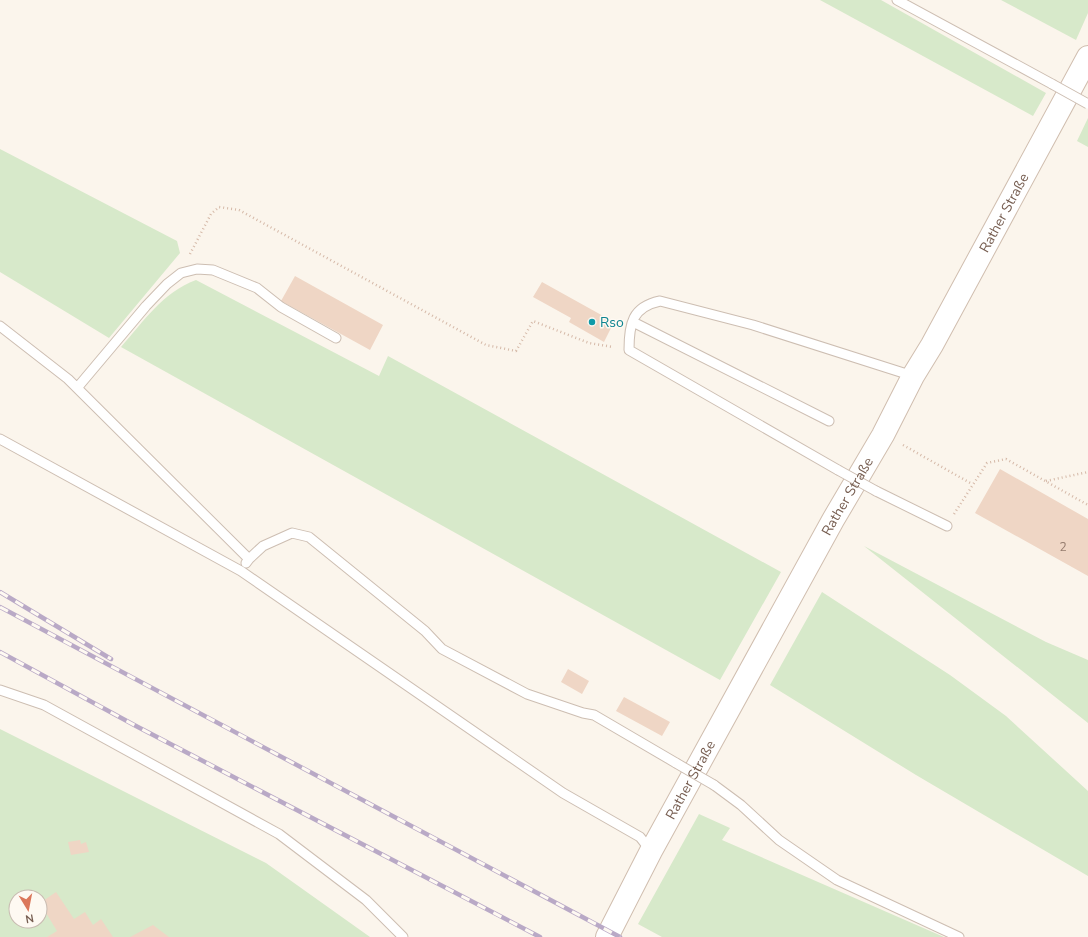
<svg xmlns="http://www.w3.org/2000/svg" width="1088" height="937" font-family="'Nunito Sans',sans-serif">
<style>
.green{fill:#d7e9ca;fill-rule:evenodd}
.building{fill:#efd6c5}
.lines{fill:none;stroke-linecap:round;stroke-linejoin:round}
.lane-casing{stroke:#cdbeb2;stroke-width:11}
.secondary-casing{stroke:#d0beaf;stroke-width:24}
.path{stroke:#d5b9a8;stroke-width:2.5;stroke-dasharray:1 3;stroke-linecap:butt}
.lane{stroke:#fff;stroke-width:9}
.secondary{stroke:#fff;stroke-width:22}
.rail-casing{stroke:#b9a9c6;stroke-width:4.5}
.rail{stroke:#fef9f2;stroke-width:3;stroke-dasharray:9;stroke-linecap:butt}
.lane-bridge-casing{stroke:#cdbeb2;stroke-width:11;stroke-linecap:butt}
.lane-bridge{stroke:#fff;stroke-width:9}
.culture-dot{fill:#0f9aa8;stroke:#fef9f2;stroke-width:1.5}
.labels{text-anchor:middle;stroke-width:3;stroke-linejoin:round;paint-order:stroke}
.number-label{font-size:12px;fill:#947b6d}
.street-label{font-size:14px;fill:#765d50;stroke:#fef9f2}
.culture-label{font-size:14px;fill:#0d838f;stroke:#fef9f2;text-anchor:start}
</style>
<rect width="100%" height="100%" fill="#fbf5ec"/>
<path class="green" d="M820 0H881L1046 93 1033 116Z
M1001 0H1088V13L1076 40Z
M1088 118V147L1077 141Z
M0 149 177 241 180 253 109 338 0 272Z
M196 280 379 376 388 356 781 572 720 680 121 347C144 321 162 293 196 280Z
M864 546 1046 642 1088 660V723Z
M822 592 950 675 1006 716 1088 791V876L916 775 770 685Z
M0 729 266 863 370 937H0ZM16 897H40V921H16Z
M699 814 730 828 722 840 944 937H662L638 924Z"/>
<path class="building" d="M295 276 383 325 370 350 281 301Z
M542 282 614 322 604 342 569 322 571 318 533 297Z
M1000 469 1088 519V576L975 513Z
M568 669 589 681 582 694 561 682Z
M624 697 670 722 662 736 616 711Z
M80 840 81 844 86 842 89 852 71 855 68 842Z
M56 892 74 919 85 912 93 925 101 919 113 937H47L57 931 40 903Z
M153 925 169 937H130Z"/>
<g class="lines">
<g class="lane-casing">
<path id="lane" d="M897 0 1052 84
M633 322 829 421
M0 326 68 379 249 559 246 563
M77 388 146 306 167 284 181 273 197 269 213 270 257 288 281 307 336 338
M0 439 241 571 563 793 640 837 651 851
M838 470 629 350C629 324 632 307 660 301L753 325 913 376
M876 491 947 526
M249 559 263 546 292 533 309 537 425 631 442 649 527 694 583 713 594 715 676 763
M0 690 44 705 279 834 366 900 403 937
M714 785 741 805 779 840 837 880 959 937"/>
</g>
<g class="secondary-casing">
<g id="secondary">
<path id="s1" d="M607 937 651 851 833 520 883 435 913 376 932 345 1088 57"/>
</g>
</g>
<path class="path" d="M190 254 211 214 219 207 239 210 486 345 516 351 533 321 589 343 613 347
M903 445 972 484
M1046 481 1088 472
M954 514 987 463 1006 459 1088 505"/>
<use href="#lane" class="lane"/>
<use href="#secondary" class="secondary"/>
<g class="rail-casing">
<path id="rail" d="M0 592 111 659
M0 607 620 937
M0 652 136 726 540 937"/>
</g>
<use href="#rail" class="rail"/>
<g class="lane-bridge-casing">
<path id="lane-bridge" d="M1052 84 1088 104
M838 470 876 491
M676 763 714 785"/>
</g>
<use href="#lane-bridge" class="lane-bridge"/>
</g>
<circle class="culture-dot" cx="592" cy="322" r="4"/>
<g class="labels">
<g class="number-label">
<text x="1063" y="551">2</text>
</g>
<g class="street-label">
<text dy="5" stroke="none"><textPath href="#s1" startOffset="826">Rather Straße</textPath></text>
<text dy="5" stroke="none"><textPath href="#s1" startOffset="502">Rather Straße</textPath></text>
<text dy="5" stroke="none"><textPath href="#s1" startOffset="178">Rather Straße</textPath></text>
</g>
<g class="culture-label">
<text x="600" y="327">Rso</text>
</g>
</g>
<g transform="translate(28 909) rotate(170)"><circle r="19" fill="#fef9f2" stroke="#c8bbb1"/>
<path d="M0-3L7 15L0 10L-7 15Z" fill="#db775b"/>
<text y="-6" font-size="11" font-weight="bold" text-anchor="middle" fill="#765d50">N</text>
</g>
</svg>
